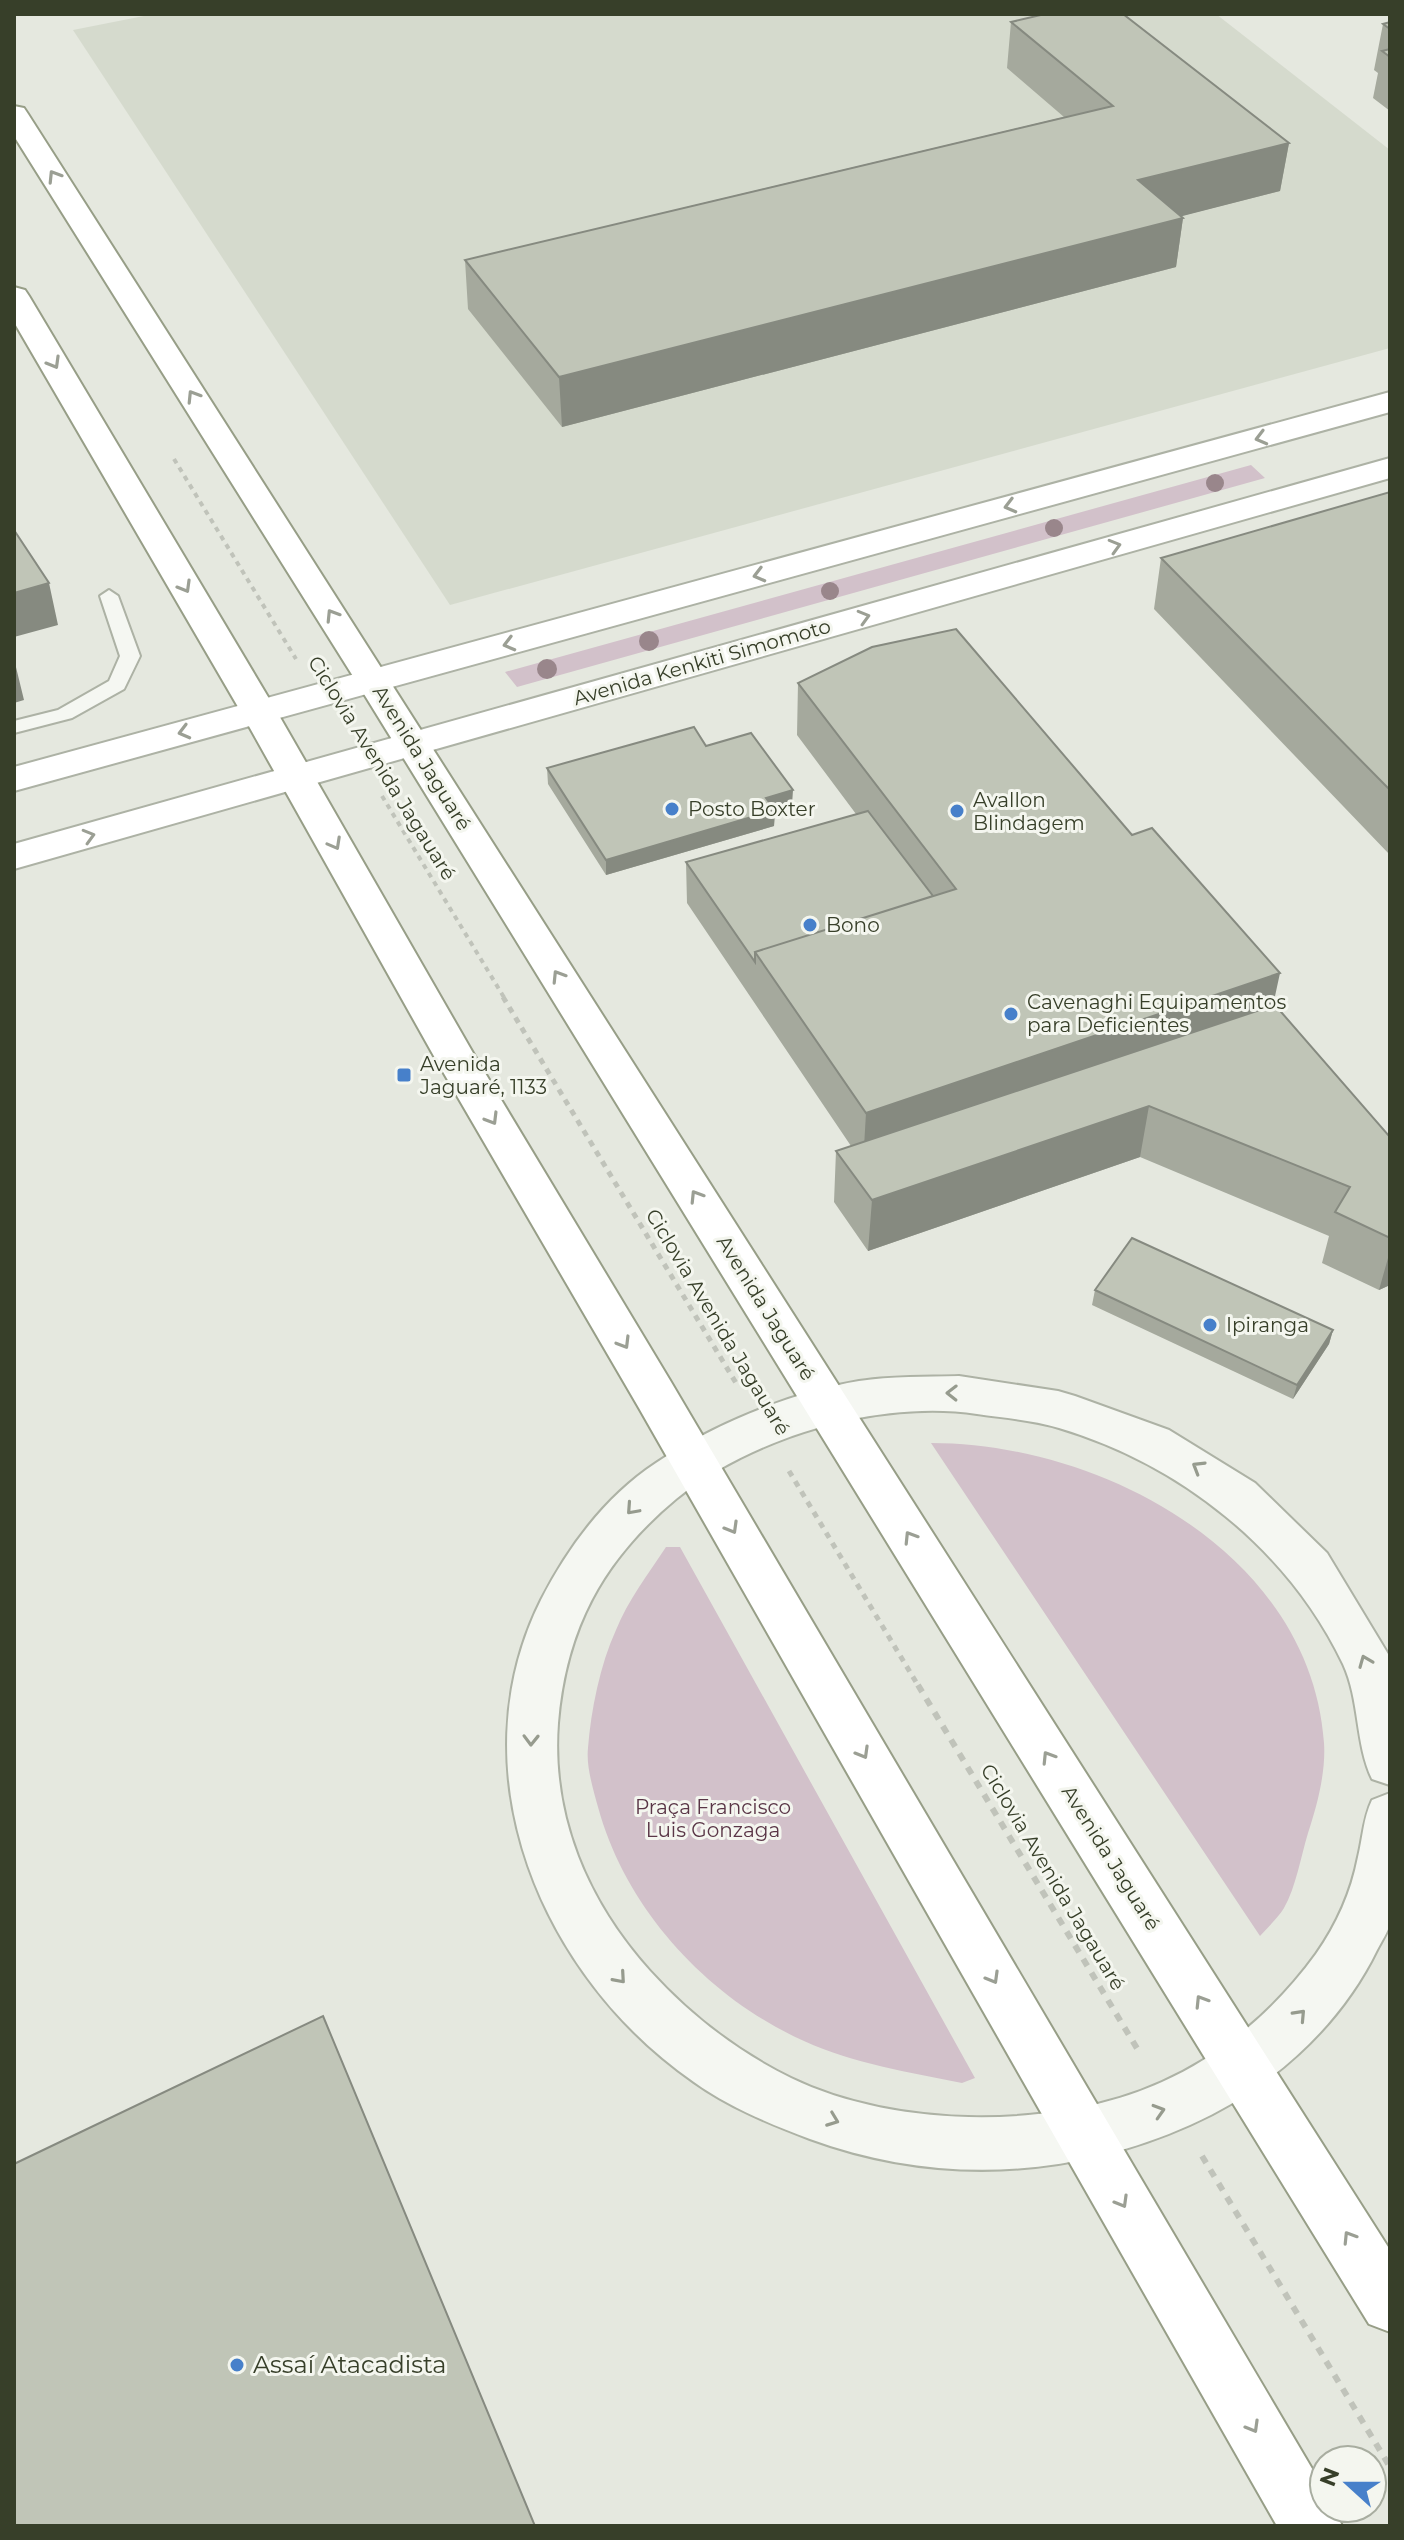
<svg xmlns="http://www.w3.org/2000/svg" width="1404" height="2540" font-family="Montserrat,sans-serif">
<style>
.built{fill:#d5dacd}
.green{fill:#d2c1ca}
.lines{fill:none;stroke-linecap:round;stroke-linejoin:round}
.lane-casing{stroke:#adb2a5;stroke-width:4}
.street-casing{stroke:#adb2a5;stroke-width:4}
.secondary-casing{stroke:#adb2a5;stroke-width:4}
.highway-casing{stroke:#979e87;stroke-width:4}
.path-far2{stroke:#c0c3ba;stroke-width:4;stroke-dasharray:5 5;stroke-linecap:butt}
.path-far1{stroke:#c0c3ba;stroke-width:5;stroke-dasharray:6 6;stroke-linecap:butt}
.path{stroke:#c0c3ba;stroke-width:6;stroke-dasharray:8 8;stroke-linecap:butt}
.lane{fill:#f5f7f2;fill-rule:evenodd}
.street{fill:#f5f7f2;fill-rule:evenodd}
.secondary{fill:#fff;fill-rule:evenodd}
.highway{fill:#fff;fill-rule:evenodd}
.tree{fill:#99868b}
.wall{fill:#a5a99d}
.shaded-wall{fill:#868a80}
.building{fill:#c0c5b7;stroke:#868a80;stroke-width:2}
.oneway{stroke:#9b9f94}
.oneway2{stroke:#969b8e}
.poi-dot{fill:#4780ca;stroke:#f4f6ef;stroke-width:3}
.labels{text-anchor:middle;stroke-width:6;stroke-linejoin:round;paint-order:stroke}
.street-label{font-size:20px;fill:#373f29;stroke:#f4f6ef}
.poi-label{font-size:20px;fill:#373f29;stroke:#f4f6ef;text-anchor:start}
.park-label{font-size:20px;fill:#5a3647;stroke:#f4f6ef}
.near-poi-label{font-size:24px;fill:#373f29;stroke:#f4f6ef;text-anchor:start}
</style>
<rect width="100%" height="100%" fill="#e5e8df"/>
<path class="built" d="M154 14H1216L1390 150V348L450 605 73 30Z"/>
<path class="green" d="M1251 465 1265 478 517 687 505 672Z
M931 1443C1102 1443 1311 1554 1324 1743 1326 1772 1317 1806 1308 1833 1301 1856 1296 1887 1284 1908 1278 1918 1268 1927 1260 1936Z
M666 1547H680L975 2078 962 2083C908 2072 855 2064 804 2041 708 1998 626 1910 598 1807 593 1789 586 1766 588 1748 591 1710 600 1665 616 1630 628 1600 649 1573 666 1547Z"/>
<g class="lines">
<g class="lane-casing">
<path id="lane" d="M109 590 118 596 140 656 124 689 72 718 14 733V721L58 710 109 681 120 656 100 596Z"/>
</g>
<g class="street-casing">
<path id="street" d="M959 1376 1058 1391 1075 1396 1169 1430 1255 1483 1327 1553 1388 1654 1390 1785 1372 1779C1355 1743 1360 1701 1343 1664 1288 1549 1180 1464 1059 1428 1033 1420 1004 1418 977 1414 880 1399 752 1437 676 1499 603 1560 566 1628 558 1723 551 1817 588 1902 650 1971 690 2015 738 2052 791 2078 896 2129 1057 2130 1162 2082 1223 2055 1277 2008 1316 1954 1337 1924 1351 1893 1358 1857 1363 1837 1363 1819 1372 1800L1390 1793C1390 1823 1390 1853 1390 1883 1390 1896 1393 1911 1390 1923 1388 1932 1381 1942 1377 1950 1339 2028 1269 2090 1190 2125 1069 2179 935 2185 810 2139 770 2124 729 2107 694 2082 542 1977 455 1772 541 1600 568 1547 606 1496 656 1463 712 1425 792 1392 859 1381 891 1376 926 1377 959 1376Z"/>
</g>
<g class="secondary-casing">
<path id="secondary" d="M1390 392V412L14 791V767Z
M1390 458V478L14 869V844Z"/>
</g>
<g class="highway-casing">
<path id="highway" d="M14 106 24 108 28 114 1390 2250V2332L1369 2324 356 681 14 136Z
M14 287 25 290 29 296 277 712 473 1053 671 1382 1324 2489V2508H1334L1342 2526H1277L639 1408 435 1058 241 712 14 322Z"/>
</g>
<path class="path-far2" d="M174 459 296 659
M382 796 505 999"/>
<path class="path-far1" d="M503 997 736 1383
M789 1471 919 1687"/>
<path class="path" d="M918 1685 1141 2055
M1202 2156 1390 2467"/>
<use href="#lane" class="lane"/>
<use href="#street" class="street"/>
<use href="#secondary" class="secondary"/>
<use href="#highway" class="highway"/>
</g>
<g class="tree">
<circle cx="1215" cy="483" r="9"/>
<circle cx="1054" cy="528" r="9"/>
<circle cx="830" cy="591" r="9"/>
<circle cx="649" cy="641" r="10"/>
<circle cx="547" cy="669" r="10"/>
</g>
<path class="wall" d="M1011 22 1289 143 1280 191 1181 216 1183 218 1176 267 562 427 468 309 465 260 1064 117 1007 68Z
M1390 22V111L1373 98 1378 73 1374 70 1383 24Z
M1390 492V855L1154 609 1161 558Z
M798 683 1273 1006 1390 1137V1285L1379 1290 1322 1263 1329 1236 1140 1157 868 1251 834 1202 836 1151 851 1146 687 903 686 862 856 814 797 735Z
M706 746 792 805 775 810 774 826 606 875 548 784 547 768Z
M1095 1290 1333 1330 1329 1344 1293 1399 1092 1305Z"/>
<path class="shaded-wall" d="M1289 143 1280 191 1132 229 1138 180Z
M1183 218 1176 267 562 427 559 377Z
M49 583 58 625 14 637V593Z
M14 659 24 700 14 703Z
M793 790 792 805 775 810 774 826 606 875V860L766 798Z
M1280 973 1269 1024 863 1164 866 1113Z
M1149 1106 1140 1157 868 1251 872 1200Z
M1390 1251V1285L1379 1290Z
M1333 1330 1329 1344 1293 1399 1297 1385Z"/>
<path class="building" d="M1045 14H1123L1289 143 1138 180 1183 218 559 377 465 260 1113 106 1011 22Z
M1390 22V29L1383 24Z
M1390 49V57L1382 51Z
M1390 492V790L1161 558Z
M14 530 49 583 14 593Z
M956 629 1132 835 1152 828 1280 973 866 1113 755 952 956 889 798 683 872 647Z
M694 727 706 746 751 733 793 790 766 798 775 810 606 860 547 768Z
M868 811 933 896 755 952V962L686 862Z
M1275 1005 1390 1137V1238L1335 1212 1350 1187 1149 1106 872 1200 836 1151Z
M1132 1238 1333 1330 1297 1385 1095 1290Z
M323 2016 535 2526H14V2164Z"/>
<defs><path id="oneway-chevron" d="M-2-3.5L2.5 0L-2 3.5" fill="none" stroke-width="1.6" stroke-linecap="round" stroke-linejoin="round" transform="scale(2)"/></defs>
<g class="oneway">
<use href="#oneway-chevron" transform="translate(54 176) rotate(-122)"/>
<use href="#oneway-chevron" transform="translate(54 363) rotate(60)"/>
<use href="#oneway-chevron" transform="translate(193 396) rotate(-122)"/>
<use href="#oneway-chevron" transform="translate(1261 438) rotate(165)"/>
<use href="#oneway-chevron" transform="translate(1010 506) rotate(165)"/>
<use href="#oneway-chevron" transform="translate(1115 546) rotate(-16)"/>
<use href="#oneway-chevron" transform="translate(759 575) rotate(165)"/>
<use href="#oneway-chevron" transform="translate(185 587) rotate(60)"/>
<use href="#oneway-chevron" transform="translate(332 615) rotate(-122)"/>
<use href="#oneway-chevron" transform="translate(864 617) rotate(-16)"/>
<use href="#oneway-chevron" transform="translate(509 644) rotate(165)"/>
<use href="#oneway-chevron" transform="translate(184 732) rotate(165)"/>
<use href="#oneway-chevron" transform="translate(89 836) rotate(-16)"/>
<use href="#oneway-chevron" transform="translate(335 844) rotate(61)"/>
<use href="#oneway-chevron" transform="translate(558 976) rotate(-122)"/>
<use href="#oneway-chevron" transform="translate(492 1119) rotate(59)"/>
<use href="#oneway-chevron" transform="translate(696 1196) rotate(-122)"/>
<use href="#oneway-chevron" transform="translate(624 1343) rotate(59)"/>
<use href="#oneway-chevron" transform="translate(732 1528) rotate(60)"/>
<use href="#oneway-chevron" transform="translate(910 1537) rotate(-122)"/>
<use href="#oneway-chevron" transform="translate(863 1753) rotate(60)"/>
<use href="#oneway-chevron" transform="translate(1048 1757) rotate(-122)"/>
<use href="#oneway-chevron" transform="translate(993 1978) rotate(60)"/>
<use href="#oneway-chevron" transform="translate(1201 2001) rotate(-122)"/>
<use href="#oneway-chevron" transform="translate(1122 2202) rotate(60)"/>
<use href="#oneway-chevron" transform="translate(1349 2237) rotate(-122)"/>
<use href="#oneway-chevron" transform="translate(1253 2427) rotate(60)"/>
</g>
<g class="oneway2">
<use href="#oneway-chevron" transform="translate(952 1393) rotate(-179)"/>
<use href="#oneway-chevron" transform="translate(1198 1467) rotate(-149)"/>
<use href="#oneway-chevron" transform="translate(632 1509) rotate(132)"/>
<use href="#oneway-chevron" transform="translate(1365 1661) rotate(-112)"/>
<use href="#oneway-chevron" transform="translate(531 1740) rotate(91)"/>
<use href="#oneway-chevron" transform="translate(620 1978) rotate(49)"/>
<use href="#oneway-chevron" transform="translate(1300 2015) rotate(-47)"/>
<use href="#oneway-chevron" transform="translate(1159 2111) rotate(-17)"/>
<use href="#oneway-chevron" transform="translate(833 2120) rotate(21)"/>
</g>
<g class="poi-dot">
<circle cx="672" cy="809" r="8"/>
<circle cx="957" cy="811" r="8"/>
<circle cx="810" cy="925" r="8"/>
<circle cx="1011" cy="1014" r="8"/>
<rect x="396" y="1067" width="16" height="16" rx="4"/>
<circle cx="1210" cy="1325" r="8"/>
<circle cx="237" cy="2365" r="8"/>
</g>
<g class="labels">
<g class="street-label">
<text transform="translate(702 662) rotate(-16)" y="7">Avenida Kenkiti Simomoto</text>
<text transform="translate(422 758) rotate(58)" y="7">Avenida Jaguaré</text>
<text transform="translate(382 768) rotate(58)" y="7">Ciclovia Avenida Jagauaré</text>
<text transform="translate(766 1308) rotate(58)" y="7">Avenida Jaguaré</text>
<text transform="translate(718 1322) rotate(59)" y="7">Ciclovia Avenida Jagauaré</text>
<text transform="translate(1111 1858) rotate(58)" y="7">Avenida Jaguaré</text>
<text transform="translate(1053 1877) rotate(59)" y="7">Ciclovia Avenida Jagauaré</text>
</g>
<g class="poi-label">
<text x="973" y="807">Avallon<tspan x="973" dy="23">Blindagem</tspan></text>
<text x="688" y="816">Posto Boxter</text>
<text x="826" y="932">Bono</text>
<text x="1027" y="1009">Cavenaghi Equipamentos<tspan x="1027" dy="23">para Deficientes</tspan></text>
<text x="420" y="1071">Avenida<tspan x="420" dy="23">Jaguaré, 1133</tspan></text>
<text x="1226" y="1332">Ipiranga</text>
</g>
<g class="park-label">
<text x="713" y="1814">Praça Francisco<tspan x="713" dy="23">Luis Gonzaga</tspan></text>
</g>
<g class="near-poi-label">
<text x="253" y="2373">Assaí Atacadista</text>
</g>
</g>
<rect width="1404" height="2540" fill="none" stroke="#373f29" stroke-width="32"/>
<g transform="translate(1348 2484) rotate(291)"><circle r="38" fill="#f4f6ef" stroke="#a8ada0" stroke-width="2"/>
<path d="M0-6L14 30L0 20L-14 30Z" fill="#4780ca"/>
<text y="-12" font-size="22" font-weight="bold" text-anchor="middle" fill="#373f29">N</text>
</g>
</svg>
